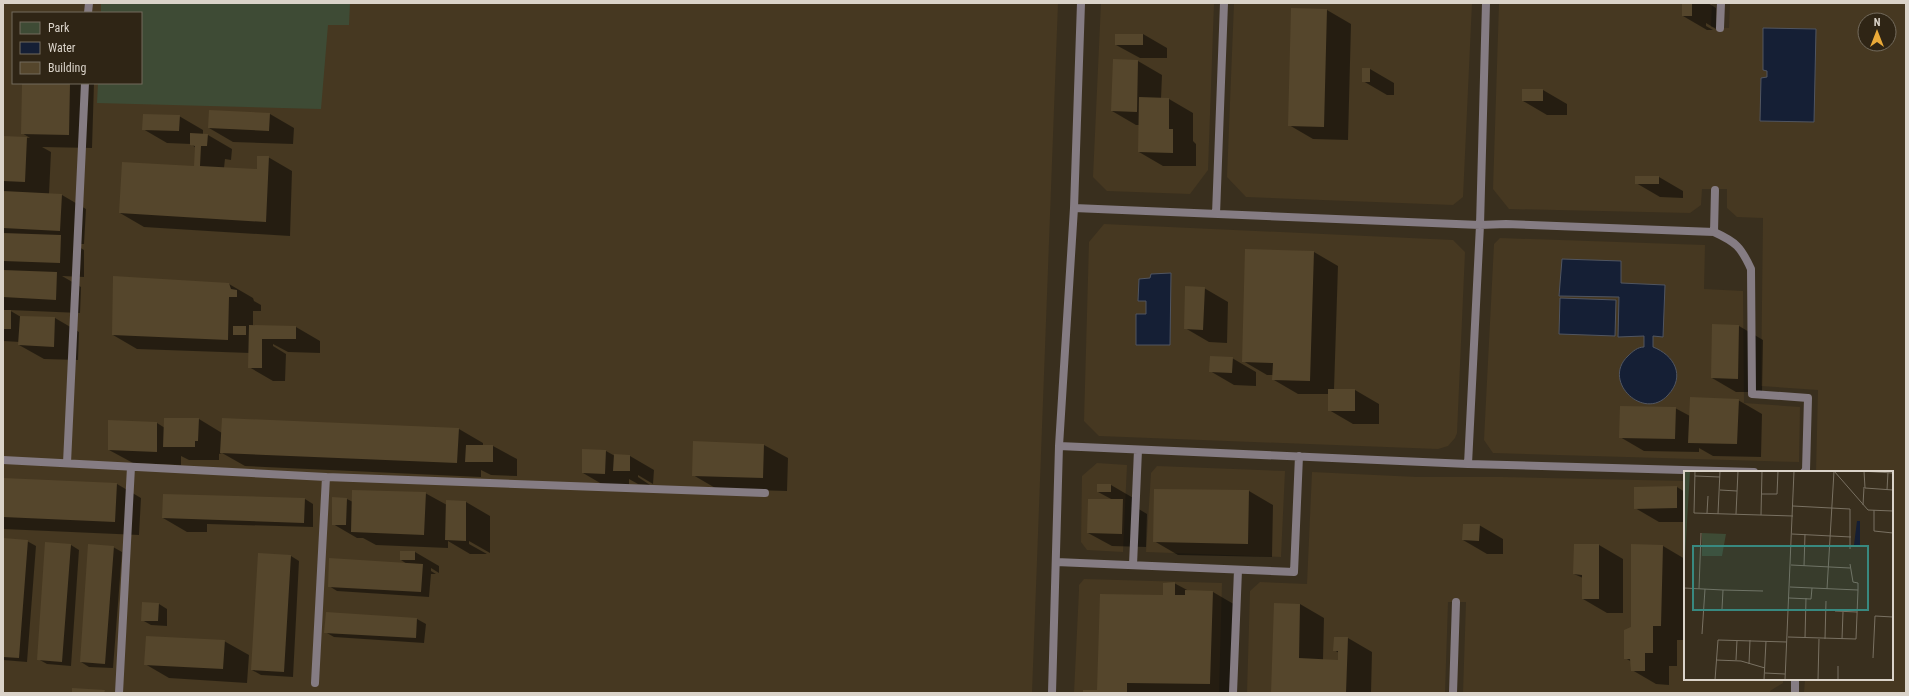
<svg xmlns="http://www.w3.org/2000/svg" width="1909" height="696" font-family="'Roboto Condensed',sans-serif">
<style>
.built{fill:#463821;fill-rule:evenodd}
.green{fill:#3e4b35}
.water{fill:#151f35;stroke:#505561}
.shadow{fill:#0007}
.building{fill:#55462c}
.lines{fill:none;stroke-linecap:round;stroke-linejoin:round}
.lane{stroke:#857c83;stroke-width:8}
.inset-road{fill:none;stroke:#797162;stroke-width:1}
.view{fill:#388980;fill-opacity:0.15;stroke:#388980;stroke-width:2}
.inset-edge{fill:none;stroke:#dad3c9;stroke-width:2}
</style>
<rect width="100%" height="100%" fill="#392f1e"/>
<path class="built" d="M3 3H1058L1032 693H3ZM13 13H141V83H13Z
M1101 3H1214L1208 170 1190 194 1107 191 1093 177Z
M1234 3H1472L1463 197 1453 205 1246 197 1227 177Z
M1499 3H1712L1711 27 1729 28 1730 3H1906V693H1804L1805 679H1892V472H1816L1818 390 1761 386 1763 218 1737 217 1727 208V189H1702L1701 205 1690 213 1509 209 1493 189ZM1865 20H1889V44H1865Z
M1104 224 1453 240 1465 252 1457 433 1455 438 1448 446 1438 449 1099 436 1084 421 1089 242Z
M1500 238 1705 245 1704 289 1743 291 1744 403 1800 407 1799 462 1493 453 1484 440 1494 244Z
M1097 463 1127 465 1123 552 1087 550 1081 542 1082 476Z
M1157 466 1285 471 1281 557 1146 552 1151 473Z
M1312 472 1417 477H1501L1685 481V679H1783V683L1770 691V693H1463L1466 602H1448L1445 693H1247L1250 591 1260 582 1307 584Z
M1084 579 1222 583 1219 693H1074L1079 590V585Z"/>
<path class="green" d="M101 3H350L349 25H328L321 109 97 103 98 83H141V13H101Z"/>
<path class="water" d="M1763 28 1816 29 1814 122 1760 121 1761 78 1767 77V71L1763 70Z
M1562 259 1621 261V283L1665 285 1663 337 1653 336V347C1674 355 1686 376 1668 395 1644 422 1601 381 1628 356 1633 351 1638 347 1644 347V336L1618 337 1619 297 1559 296Z
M1171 273 1170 345H1136V314H1146V301H1138L1139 279 1150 278 1151 274Z
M1560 298 1616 300 1615 336 1559 334Z"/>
<path class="shadow" d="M1683 3H1708L1716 8V29L1706 23V26L1713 30H1707L1683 16Z
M1327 10 1351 24 1348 140 1313 139 1289 125Z
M1143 34 1167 48V58H1140L1116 45Z
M1138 61 1162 75 1161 99H1169L1193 113V141L1196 144V166H1163L1139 152 1140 125H1136L1112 111Z
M1370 69 1394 83V95H1387L1363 81Z
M23 83H94L92 148 42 147 51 152 49 194 62 195 86 209 84 244H74L84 250V277L62 276 81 287 80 313 9 310 21 317 55 318 79 332 78 360 44 359 19 345 20 342 3 341V137L30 138 22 133Z
M1523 90H1543L1567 104V115H1547L1523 101Z
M270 114 294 128 293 144 233 142 209 128Z
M179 116 203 130V134L208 135 232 149 231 160 225 159 224 168 258 170 268 157 292 171 290 236 144 227 120 213 195 167 196 148 191 144 167 143 143 129Z
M1636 177H1659L1683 191V198L1660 197 1636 183Z
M1314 252 1338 266 1334 390H1355L1379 404V424H1353L1329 410V394H1298L1274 380V375H1267L1243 361Z
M229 284 253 298 254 301 261 305V311H253V326L296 327 320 341V353L288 352 273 344V346L286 354 285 381H273L249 367 250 353 137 349 113 335Z
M1204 288 1228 302 1227 343 1209 342 1185 328Z
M1739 326 1763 340 1762 392H1736L1712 378Z
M1232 358 1256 372V386L1234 385 1210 371Z
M1738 400 1762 414 1761 457 1713 456 1699 448V452L1644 451 1620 437 1675 408 1690 416Z
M199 419 222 433 459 429 483 443V446H493L517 459V476L491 475 481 470V477L245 466 222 453 219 454V460H189L181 456V465L133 463 109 450 157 423 165 428Z
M764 445 788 458 787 491 717 489 693 475Z
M606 451 615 456H630L654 470 653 484 638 475V477L650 485 638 484 629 479V487H607L583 473Z
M3 479 117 484 141 498 139 535 3 529Z
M1098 485H1111L1135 499 1132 505 1147 514 1146 547 1112 546 1088 533 1113 500 1098 492Z
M1677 487 1685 492V522H1659L1635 508Z
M1155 490 1249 491 1273 505 1272 557 1178 555 1154 541Z
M425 493 447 505V501L466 502 490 516V553L469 541V544L487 554H470L448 541V548L376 545 363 538H357L333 524 347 499 353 502Z
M305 499 313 504V527L207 524V532H187L163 518Z
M1479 525 1503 539V554H1487L1463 540Z
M27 541 36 546 27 662 3 660V542Z
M71 545 79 550 71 666 47 664 38 659Z
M1575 545H1599L1623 559V613H1607L1583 599V578L1574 574Z
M1663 546 1685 559V640H1677V666H1669V685L1656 684 1632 670V662L1625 658 1632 628Z
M113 547 122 552 113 668 89 667 81 662Z
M401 552H415L439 566V573L431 568V571L436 574H431L429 597 337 591 329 586 407 564 401 560Z
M291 556 299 561 293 677 261 675 252 670Z
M1174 583 1189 591 1213 592 1237 606 1233 693H1084L1098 691Z
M143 603 159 604 167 609V626L151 625 142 620Z
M1300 604 1324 618 1323 660 1339 661V653L1334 650 1335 638H1348L1372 652 1371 693H1272Z
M327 613 417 619 426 624 424 643 334 637 325 632Z
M224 641 249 655 247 683 169 678 145 664Z"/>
<path class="building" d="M1682 3H1692V16H1682Z
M1291 8 1327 9 1324 127 1288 126Z
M1115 34H1143V45H1115Z
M1113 59 1138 60 1137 112 1111 111Z
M1362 68H1370V82H1362Z
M22 83H70L69 135 21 134Z
M1522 89H1543V101H1522Z
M1139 97 1169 98V129H1173V153L1138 152Z
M209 110 270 113 269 131 208 128Z
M143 114 180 115 179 131 142 130Z
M190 133 208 134 207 146H201L200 166 257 169V156H269L266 222 119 213 122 162 194 166 195 146 190 145Z
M3 136 27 137 25 182 3 181Z
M1635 176H1659V184H1635Z
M3 191 62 194 60 231 3 228Z
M3 233 61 235 60 263 3 261Z
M1245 249 1314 251 1310 381 1272 380 1273 363 1242 362Z
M3 270 57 272 56 300 3 297Z
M113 276 229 283 231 289 237 290V297H229L228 340 112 335Z
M1185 286 1205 287 1203 330 1184 329Z
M3 310H11V329H3Z
M20 316 55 317 54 347 18 345Z
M1712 324 1739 325 1738 379 1711 378Z
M249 325 296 326V339H262V368H248Z
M233 326H246V335H233Z
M1210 356 1233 357 1232 373 1209 372Z
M1328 389H1355V411H1328Z
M1690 397 1739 399 1737 444 1688 443Z
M1620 406 1676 407 1675 439 1619 438Z
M164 418H199L198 441H195V447H163Z
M222 418 459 428 457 463 220 453Z
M108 420 157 422V452L108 450Z
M693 441 764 444 763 478 692 476Z
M466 445H493V462H465Z
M582 449 606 450 605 474 582 473Z
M614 454 630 455V471H613Z
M3 478 117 483 115 522 3 517Z
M1097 484H1111V492H1097Z
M1677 486V508L1634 509V487Z
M1154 489 1249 490 1248 544 1153 542Z
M352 490 426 492 424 535 351 532Z
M163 494 305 498 304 523 162 518Z
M332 497 347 498 346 525H332Z
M1088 499H1123L1122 534 1087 533Z
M446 500 466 501V541L445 540Z
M1463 524H1480L1479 541 1462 540Z
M3 538 28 540 19 658 3 657Z
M45 542 71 544 62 662 37 660Z
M88 544 114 546 105 664 80 662Z
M1574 544H1599V599H1582V575L1573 574Z
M1631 544 1663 545 1661 626H1653V653H1645V671H1631L1630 659H1624V630L1631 627Z
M400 551H415V560H400Z
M258 553 291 555 284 672 251 670Z
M329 558 423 564 421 592 328 587Z
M1175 582V595H1185V590L1213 591 1210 684 1127 683V693H1083V690H1097L1100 594 1163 595V583Z
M142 602 159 603 158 621H141Z
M1274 603 1300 604 1299 658 1338 660V651H1333L1334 637H1348L1346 693H1271Z
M326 612 417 618 416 638 324 633Z
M146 636 225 640 223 669 144 665Z
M72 688 105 690 104 693H72Z"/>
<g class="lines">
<path class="lane" d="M88 13 89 3
M1720 28 1721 3
M1074 208 1480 225 1506 224 1714 232C1736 242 1741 247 1751 269L1752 394 1808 398 1806 470 1804 472
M1216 214 1224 3
M1714 232 1715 190
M1059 446 1468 464 1754 472
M3 460 326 477
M67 463 85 83
M1468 464 1480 225 1486 3
M1056 562 1294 572 1299 456
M1133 565 1138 450
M315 683 326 477 765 493
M119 693 131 467
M1052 693 1059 446 1074 208 1081 3
M1233 693 1238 570
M1453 693 1456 602
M1795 693V679"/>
</g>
<g transform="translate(1684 471)">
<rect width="209" height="209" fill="#392f1e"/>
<path d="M1 0H6L0 103V36ZM18 62 42 63 38 85H18Z" fill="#3e4b35"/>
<path d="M173 50H176V74H170Z" fill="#151f35"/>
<path class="inset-road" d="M11 0 10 42 109 45M150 0 184 39 209 40M177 0 209 2M180 0 181 17 209 19M11 5 36 6M36 19 53 20M203 19 204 1M77 23H93L94 0M179 34 180 16M109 35 166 38V78M190 39V60L209 62M23 42 24 25M34 43 36 0M52 43 54 0M77 44 78 0M108 63 167 66M166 93 169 111 174 112V119M107 94 166 97M120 95 121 63M0 117 39 119M15 118 17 62M143 118 150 0M105 127 127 128 128 117M38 138 39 119 79 120M151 140 173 141M18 163 21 118M104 166 172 168 174 119 106 116M121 167 122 127M141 168 142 130M158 168 159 141M189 187 191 145 209 146M32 189 57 190 81 197M52 189 53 169M65 193 66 169M81 202 101 203M31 209 34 169 103 171M80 209 82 170M101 209 110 0M134 209 135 168M154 209V195"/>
<path class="view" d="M9 75H184V139H9Z"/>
<rect width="209" height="209" class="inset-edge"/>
</g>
<rect width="1909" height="696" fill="none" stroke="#dad3c9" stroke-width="8"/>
<rect x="12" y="12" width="130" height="72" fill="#2f2515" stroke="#736b5d"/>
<rect x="20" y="22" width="20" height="12" fill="#3e4b35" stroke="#736b5d"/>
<text x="48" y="32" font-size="12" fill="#dad3c9">Park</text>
<rect x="20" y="42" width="20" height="12" fill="#151f35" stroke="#736b5d"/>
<text x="48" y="52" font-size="12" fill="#dad3c9">Water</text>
<rect x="20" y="62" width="20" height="12" fill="#55462c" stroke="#736b5d"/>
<text x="48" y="72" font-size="12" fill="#dad3c9">Building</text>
<g transform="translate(1877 32)"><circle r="19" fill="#2f2515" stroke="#736b5d"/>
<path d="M0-3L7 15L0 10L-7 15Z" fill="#eaaa38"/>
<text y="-6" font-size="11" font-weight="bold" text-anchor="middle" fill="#dad3c9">N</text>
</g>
</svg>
